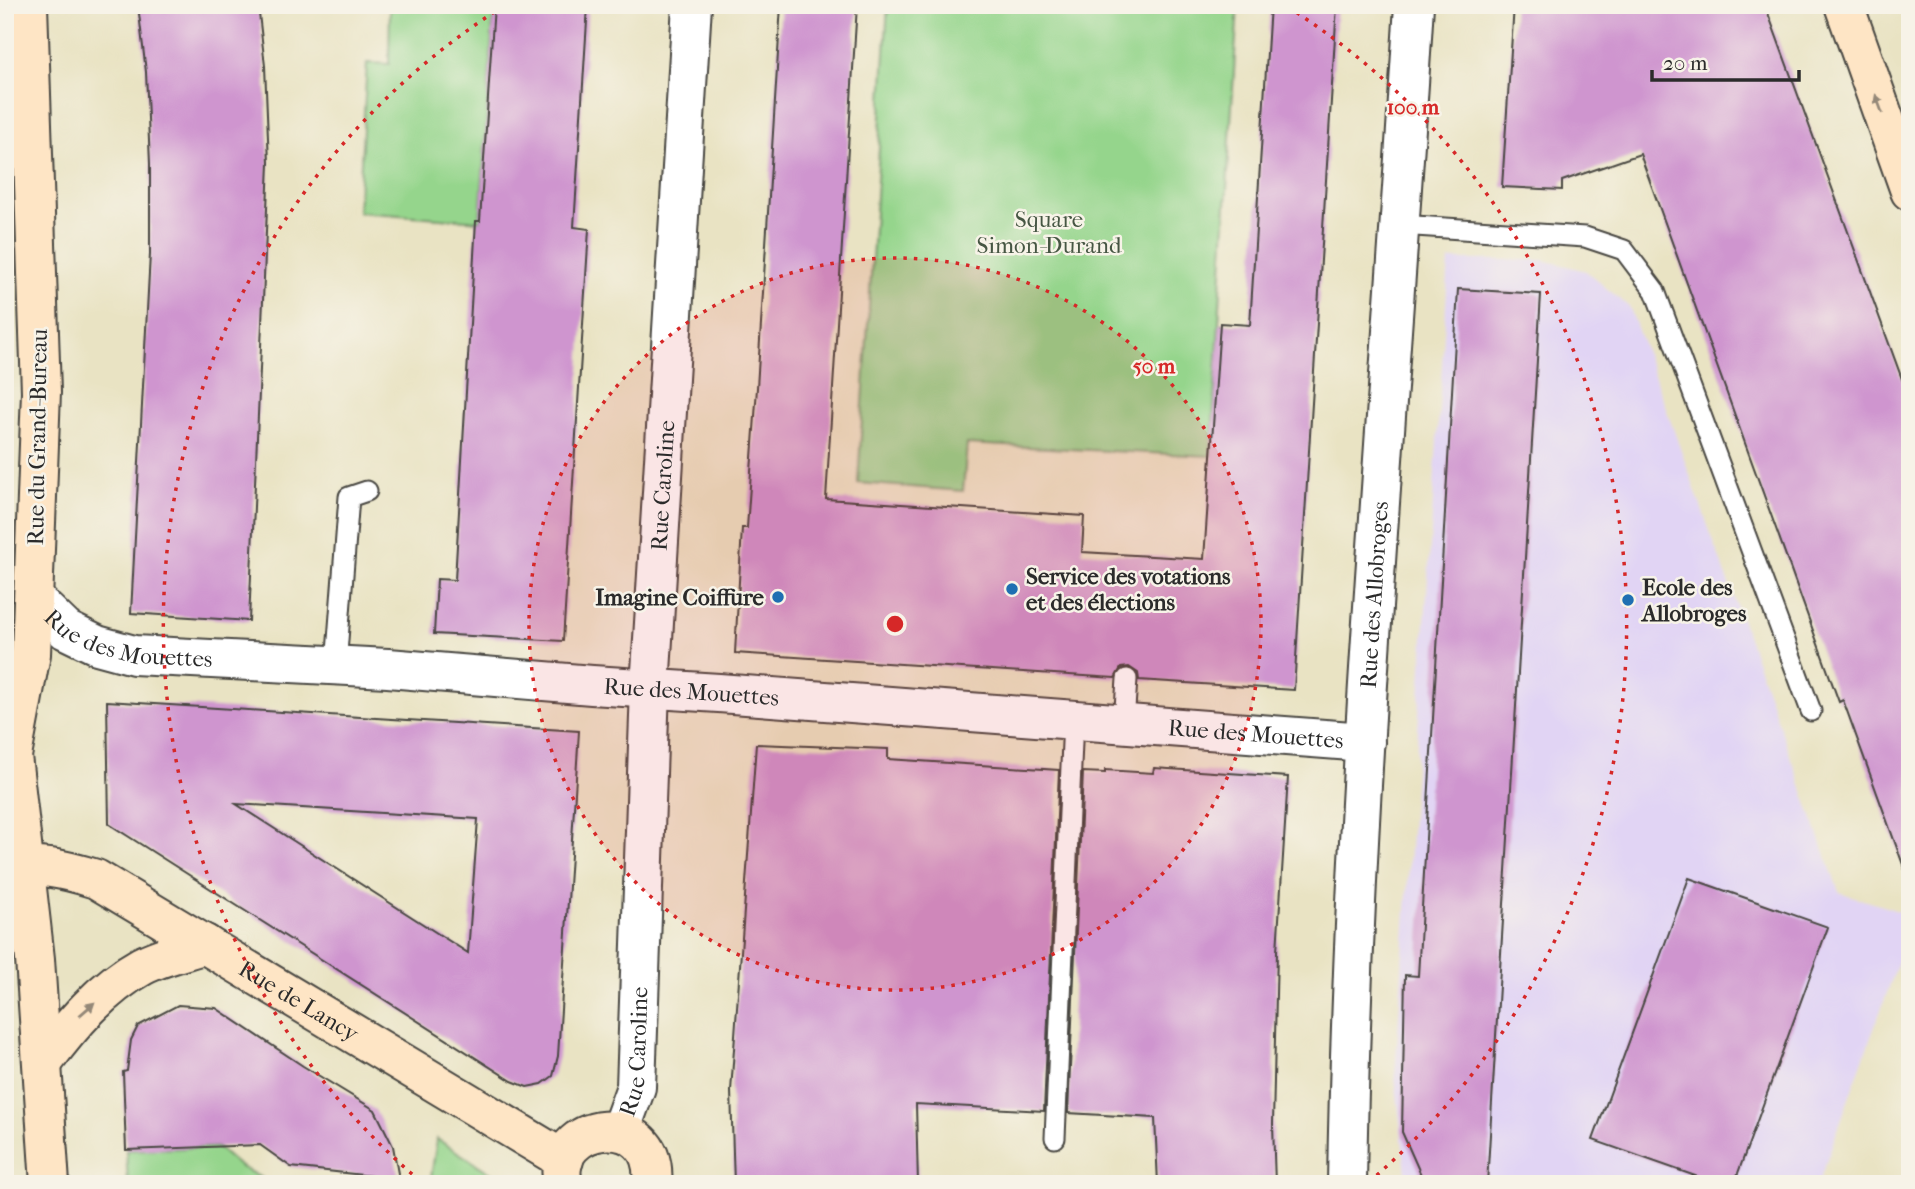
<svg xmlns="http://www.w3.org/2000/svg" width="1915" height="1189" font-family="'IM FELL French Canon',serif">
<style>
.built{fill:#e1d4f4}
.green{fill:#95d58c;stroke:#60805c;stroke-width:2}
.building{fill:#cf95cf;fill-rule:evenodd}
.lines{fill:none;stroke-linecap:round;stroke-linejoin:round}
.lane-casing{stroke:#484742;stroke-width:23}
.street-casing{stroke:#484742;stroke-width:42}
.secondary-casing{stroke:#484742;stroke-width:42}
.lane{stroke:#fff;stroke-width:19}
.street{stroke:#fff;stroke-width:38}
.secondary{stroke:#fee5c5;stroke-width:38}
.oneway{fill:#948878}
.ring{fill:none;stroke:#d62828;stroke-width:3.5;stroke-dasharray:3.5 7}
.poi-dot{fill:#1f6fb2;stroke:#f7f3e8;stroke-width:2.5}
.labels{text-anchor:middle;stroke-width:5;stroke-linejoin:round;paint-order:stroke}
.park-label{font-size:23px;fill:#465643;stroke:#f7f3e8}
.street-label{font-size:23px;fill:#2b2b2b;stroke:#f7f3e8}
.poi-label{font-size:23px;font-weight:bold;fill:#2b2b2b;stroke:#f7f3e8;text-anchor:start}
.centre{fill:#d62828;stroke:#f7f3e8;stroke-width:3.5}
.ring-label{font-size:21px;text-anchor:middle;font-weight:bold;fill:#d62828;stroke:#f7f3e8;stroke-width:5;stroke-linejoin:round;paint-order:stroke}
</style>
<rect width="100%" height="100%" fill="#f7f3e8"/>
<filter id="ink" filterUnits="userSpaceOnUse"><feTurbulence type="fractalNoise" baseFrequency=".0143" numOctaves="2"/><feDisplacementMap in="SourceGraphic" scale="14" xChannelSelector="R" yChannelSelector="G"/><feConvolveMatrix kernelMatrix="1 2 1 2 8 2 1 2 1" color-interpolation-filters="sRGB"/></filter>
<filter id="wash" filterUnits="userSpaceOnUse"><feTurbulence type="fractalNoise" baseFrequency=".00686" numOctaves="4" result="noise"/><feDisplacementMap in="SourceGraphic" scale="28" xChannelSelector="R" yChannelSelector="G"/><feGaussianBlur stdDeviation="1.57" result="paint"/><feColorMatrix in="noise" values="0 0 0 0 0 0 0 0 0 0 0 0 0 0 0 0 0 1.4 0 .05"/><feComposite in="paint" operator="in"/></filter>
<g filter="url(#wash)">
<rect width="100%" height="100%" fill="#e9e3c3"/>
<path class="built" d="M1449 260H1543L1586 271 1630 308 1839 892 1910 915V929L1818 1184H1487L1541 294 1458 289 1418 976 1406 975 1426 1184 1407 1183 1395 1076Z"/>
<path class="green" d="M390 5H494L480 221 358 212 367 63 389 64Z
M888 5H1238L1211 456 967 444 963 491 858 483Z
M437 1139 508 1184H430Z
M217 1147 239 1166 272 1184H128L126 1150Z"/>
<g id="blocks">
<path class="building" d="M138 5H258L265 66 269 163 249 621 131 613 150 254V164L146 72Z
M494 5H588L574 227 589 229 563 641 434 634 437 579 455 580 476 221H480Z
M781 5H857L826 499 1084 516 1082 552 1204 559 1220 323 1250 325 1270 5H1337L1294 690 1139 680 1138 673 1129 667 1121 668 1115 678 735 653 742 528H747L757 388Z
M1514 5H1765L1910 401V869L1905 870 1843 700 1839 702 1640 154 1562 181V190L1502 187Z
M1458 289 1541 294 1487 1184H1425L1402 1132 1405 975 1418 976Z
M107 701 579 731 558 1056 553 1076 542 1084 527 1087 512 1081 109 824ZM236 804 478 819 468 953Z
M756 744 888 749V759L1059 770 1044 1111 916 1104 918 1184H734L731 1091Z
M1154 768 1288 777 1277 951 1273 1124 1275 1184H1158L1155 1118 1068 1113 1083 772 1105 773V770L1153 773Z
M1689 878 1828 927 1734 1184H1718L1593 1140Z
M178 1005 216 1008 303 1066 375 1110 393 1146 399 1179 291 1167 260 1145 126 1150 123 1072 127 1071 131 1040 138 1026Z"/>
</g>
</g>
<g filter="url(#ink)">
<use href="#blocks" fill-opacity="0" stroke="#484742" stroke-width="2"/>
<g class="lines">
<g class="lane-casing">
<path id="lane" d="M1400 225 1585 237 1624 250 1655 291 1811 711
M336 666 349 497 367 491
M1124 723 1127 679
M1055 1138 1073 719"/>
</g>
<g class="street-casing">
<g id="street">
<path id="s1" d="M34 599 66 630 97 645 134 655 388 668 592 685 719 693 1365 742"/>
<path id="s2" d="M620 1131 636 1087 650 688 692 5"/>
<path id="s3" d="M1347 1184C1353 790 1390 398 1414 5"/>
</g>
</g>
<g class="secondary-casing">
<g id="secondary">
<path d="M28 5 41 392 31 654 12 756 35 959 50 1184"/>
<path d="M1844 5 1910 191"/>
<path id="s4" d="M5 869C38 863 64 869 96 879L564 1160"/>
<path d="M44 1061C71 1025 102 988 142 966 161 956 185 951 205 944"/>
<path d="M563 1184C547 1121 660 1105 652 1184"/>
</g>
</g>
<use href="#lane" class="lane"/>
<use href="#street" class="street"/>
<use href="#secondary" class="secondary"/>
</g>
<defs><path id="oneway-solid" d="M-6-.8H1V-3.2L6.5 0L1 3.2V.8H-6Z" transform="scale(1.75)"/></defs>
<g class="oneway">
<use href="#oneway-solid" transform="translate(1879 104) rotate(-110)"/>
<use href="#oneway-solid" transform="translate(87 1009) rotate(-41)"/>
</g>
</g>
<circle cx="895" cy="624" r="366" fill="#d62828" fill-opacity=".12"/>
<g class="ring">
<circle cx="895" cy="624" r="366"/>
<path d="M420 1181A732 732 0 0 1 502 7M1288 7A732 732 0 0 1 1370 1181"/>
</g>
<g class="poi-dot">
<circle cx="1012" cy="589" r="7"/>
<circle cx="778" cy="597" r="7"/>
<circle cx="1628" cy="600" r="7"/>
</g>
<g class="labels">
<g class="park-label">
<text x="1049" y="227">Square<tspan x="1049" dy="26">Simon-Durand</tspan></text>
</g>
<g class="street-label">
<text transform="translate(37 437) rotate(-89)" y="8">Rue du Grand-Bureau</text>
<text dy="8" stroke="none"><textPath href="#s2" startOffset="649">Rue Caroline</textPath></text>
<text dy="8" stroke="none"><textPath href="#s3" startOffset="590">Rue des Allobroges</textPath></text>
<text dy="8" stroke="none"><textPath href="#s1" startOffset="108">Rue des Mouettes</textPath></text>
<text dy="8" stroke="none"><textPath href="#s1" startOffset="676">Rue des Mouettes</textPath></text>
<text dy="8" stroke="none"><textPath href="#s1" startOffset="1242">Rue des Mouettes</textPath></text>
<text dy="8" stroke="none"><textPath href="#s4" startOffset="329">Rue de Lancy</textPath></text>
<text dy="8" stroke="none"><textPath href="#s2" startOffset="82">Rue Caroline</textPath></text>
</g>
<g class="poi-label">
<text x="1026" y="584">Service des votations<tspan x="1026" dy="26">et des élections</tspan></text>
<text x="1642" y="595">Ecole des<tspan x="1642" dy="26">Allobroges</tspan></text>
<text x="764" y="605" text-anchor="end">Imagine Coiffure</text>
</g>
</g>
<circle cx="895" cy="624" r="10" class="centre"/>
<g class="ring-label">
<text x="1413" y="114">100 m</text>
<text x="1154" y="373">50 m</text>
</g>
<rect width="1915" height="1189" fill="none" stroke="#f7f3e8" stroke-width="28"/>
<path d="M1652 70v10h147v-10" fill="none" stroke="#2b2b2b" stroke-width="3.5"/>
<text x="1663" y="70" font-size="21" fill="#2b2b2b" stroke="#f7f3e8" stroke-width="5" paint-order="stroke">20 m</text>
</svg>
